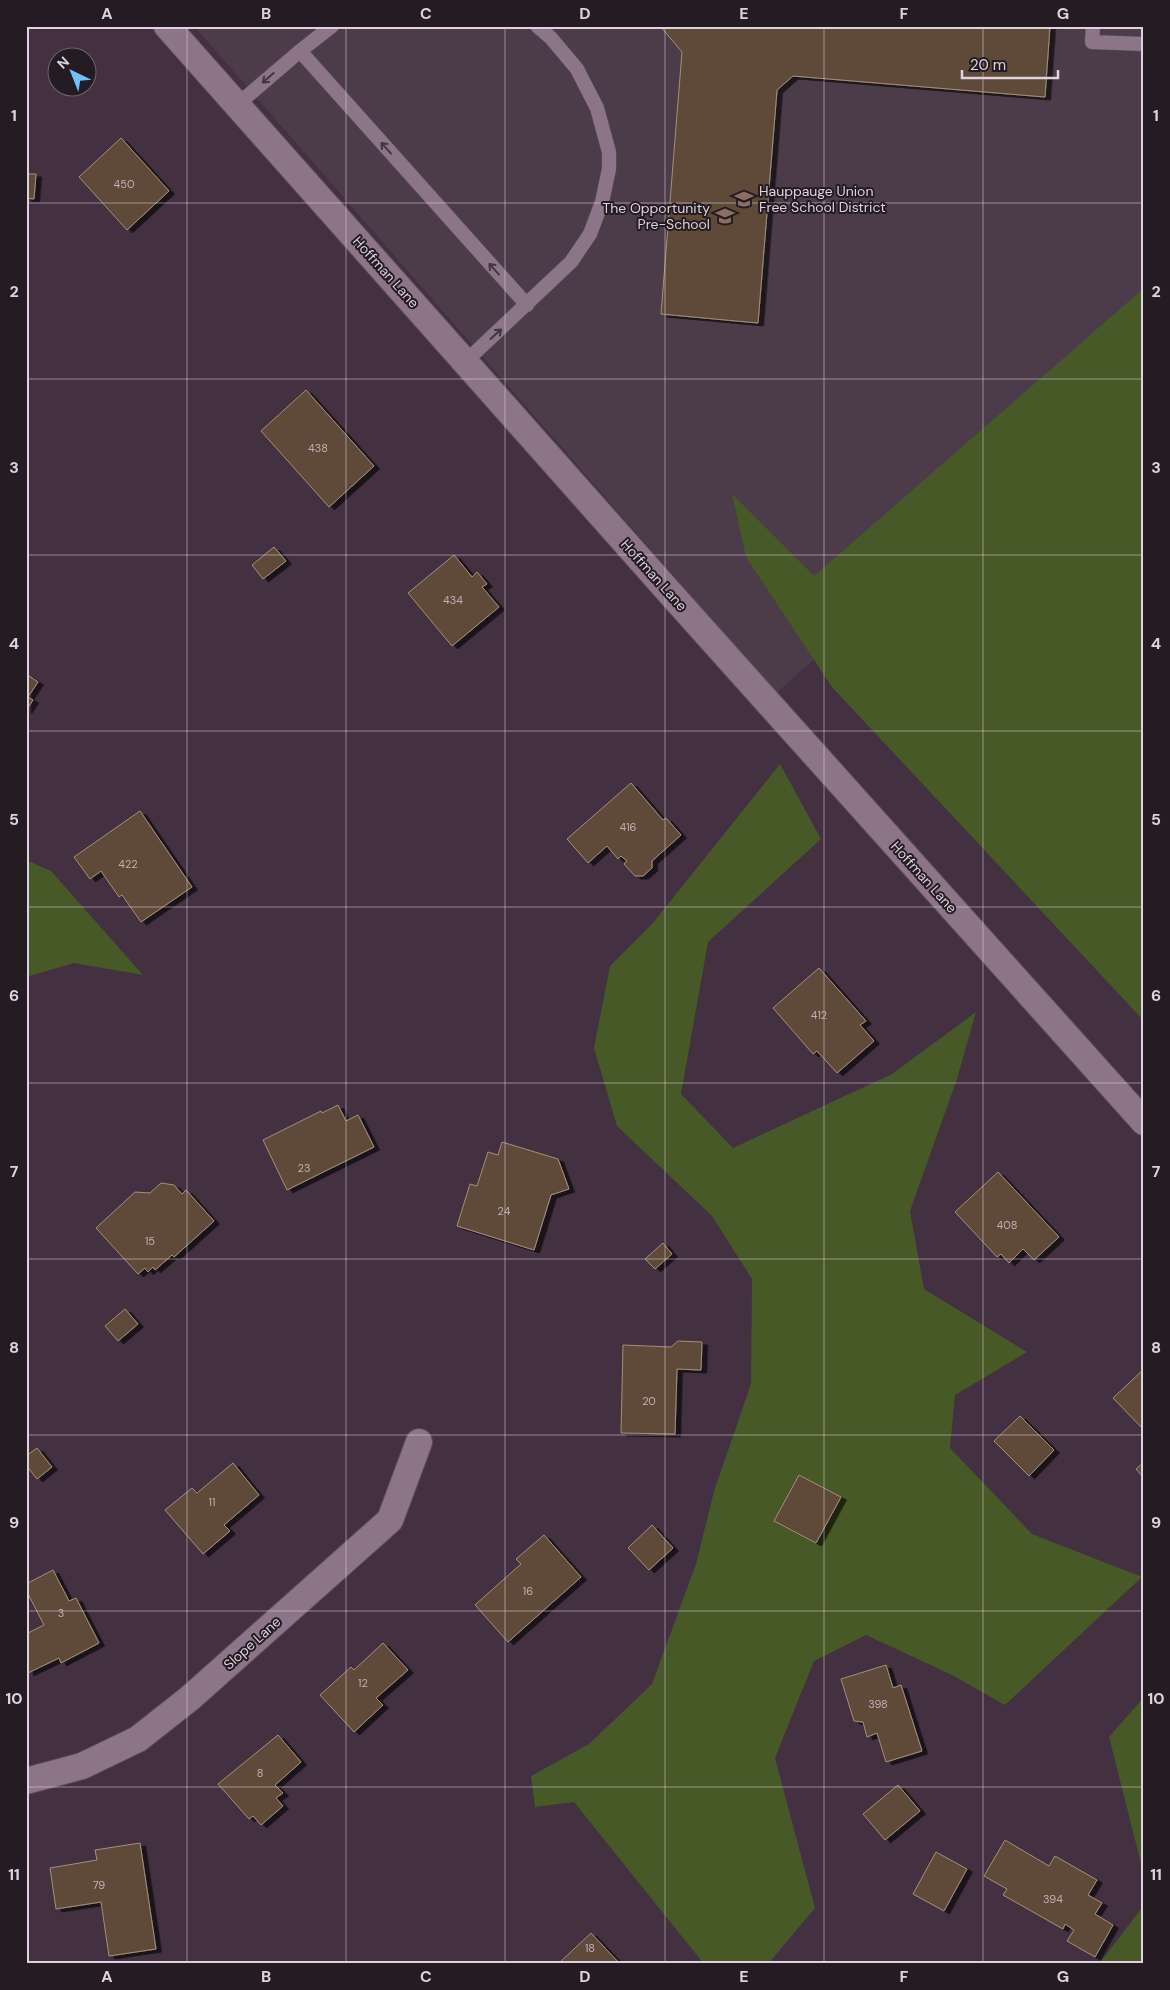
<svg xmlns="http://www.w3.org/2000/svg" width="1170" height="1990" font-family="'DM Sans',sans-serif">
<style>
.education{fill:#4c3c49}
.green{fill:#465927}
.building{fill:#5e4a37;stroke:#a68f7a;filter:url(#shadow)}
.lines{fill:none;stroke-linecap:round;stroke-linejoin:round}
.service-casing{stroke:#604f5e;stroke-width:15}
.minor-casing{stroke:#604f5e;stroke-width:28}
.service{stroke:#8c7589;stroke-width:14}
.minor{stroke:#8c7589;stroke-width:26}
.oneway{stroke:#433642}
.grid{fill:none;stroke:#dfd2dd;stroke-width:1;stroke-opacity:0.55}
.labels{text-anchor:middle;stroke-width:4;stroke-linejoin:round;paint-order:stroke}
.number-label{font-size:11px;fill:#bfb0b4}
.poi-label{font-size:14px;fill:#dfd2dd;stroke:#241b23;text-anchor:start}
.street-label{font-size:14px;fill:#dfd2dd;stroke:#241b23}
.neatline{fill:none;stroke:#dfd2dd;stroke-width:2}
.grid-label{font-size:16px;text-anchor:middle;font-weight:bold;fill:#dfd2dd}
</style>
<defs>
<filter id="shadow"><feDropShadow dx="5.5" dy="3" stdDeviation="0" flood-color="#0009"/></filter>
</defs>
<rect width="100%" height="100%" fill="#433041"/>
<path class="education" d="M194 26H1144V371L776 693Z"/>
<path class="green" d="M1144 288V1021L832 687 746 557 732 494 814 576Z
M780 764 821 839 708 942 681 1094 733 1148 892 1074 976 1012 957 1079 910 1211 924 1289 1027 1352 955 1395 950 1448 1032 1534 1142 1577 1005 1705 952 1675 866 1635 814 1661 775 1758 815 1908 768 1964H704L574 1802 535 1807 531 1776 589 1744 652 1684 696 1564 714 1491 751 1384 752 1279 712 1216 617 1126 594 1048 610 966 652 924Z
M26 860 51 871 143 975 74 963 26 977Z
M1144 1697V1875L1109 1737Z
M1144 1905V1964H1099Z"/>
<path class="building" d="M660 26H1050L1045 97 793 76 777 90 758 323 661 314 682 52Z
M121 138 169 191 127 230 79 177Z
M26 174H36L34 199 26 198Z
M306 390 374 466 329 507 261 431Z
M274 547 286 561 263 579 252 565Z
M454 555 472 577 477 572 487 584 482 587 499 607 452 646 408 593Z
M26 674 38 682 28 697 33 700 26 711Z
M631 783 663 820 666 818 681 835 652 861V868L643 876H635L624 864 627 861 621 856 618 859 607 846 588 863 567 839Z
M140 811 192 887 141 922 122 895 119 897 101 871 90 879 74 857Z
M819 968 866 1021 860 1025 874 1041 837 1073 817 1051 813 1054 773 1008Z
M338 1105 346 1121 358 1115 374 1147 287 1190 263 1140 321 1111 322 1113Z
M502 1142 558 1159 569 1189 551 1195 534 1250 457 1226 470 1184 477 1186 488 1152 498 1155Z
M998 1172 1059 1237 1034 1260 1023 1249 1009 1263 1001 1254 997 1257 955 1212Z
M161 1183 174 1185 182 1194 186 1190 214 1221 174 1257 172 1255 155 1270 153 1267 148 1272 145 1268 138 1274 96 1228 135 1192 150 1193Z
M663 1243 672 1254 655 1269 645 1259Z
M125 1309 138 1324 118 1341 105 1326Z
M678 1341 702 1342 701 1370 677 1369 675 1434 621 1433 623 1345 671 1347Z
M1144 1369V1430L1113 1398Z
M1020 1416 1054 1450 1029 1476 994 1441Z
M37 1448 52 1467 37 1479 26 1465V1456Z
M1144 1462V1478L1136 1469Z
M233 1463 259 1495 224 1525 230 1531 203 1554 165 1510 192 1488 197 1493Z
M799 1475 841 1497 816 1543 774 1521Z
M652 1525 673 1548 649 1570 628 1548Z
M544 1535 581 1577 508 1642 475 1605 521 1564 516 1559Z
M53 1570 69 1601 76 1598 99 1643 61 1663 59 1658 28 1673 26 1634 44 1625 26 1590V1584Z
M383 1643 408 1670 376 1698 383 1705 354 1732 320 1695 351 1667 354 1670Z
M886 1665 893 1688 901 1685 922 1751 886 1762 877 1733 867 1737 863 1722 854 1721 841 1679Z
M278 1735 301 1762 275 1785 283 1793 276 1798 283 1806 261 1825 253 1816 249 1819 218 1784Z
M898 1785 920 1811 885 1840 863 1814Z
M1005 1840 1049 1866 1055 1856 1097 1880 1088 1895 1102 1903 1095 1914 1113 1925 1095 1957 1067 1941 1074 1930 1065 1924 1063 1929 1003 1895 1007 1889 984 1876Z
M140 1843 156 1949 109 1956 101 1902 56 1909 50 1868 97 1860 95 1850Z
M936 1852 967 1869 944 1911 913 1894Z
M591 1933 620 1964H558Z"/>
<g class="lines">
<g class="service-casing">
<path id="service" d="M1093 26 1092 42 1144 44
M300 51 527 305
M237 105 300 51 332 26
M465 362 571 262 590 234 602 202 609 169V152L597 108 577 69 551 38 537 26"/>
</g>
<g class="minor-casing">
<path id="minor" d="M167 26 670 593 1144 1122
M26 1781 82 1766 138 1739 190 1698 390 1520 419 1442"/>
</g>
<use href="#service" class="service"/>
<use href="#minor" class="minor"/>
</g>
<defs><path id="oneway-shaft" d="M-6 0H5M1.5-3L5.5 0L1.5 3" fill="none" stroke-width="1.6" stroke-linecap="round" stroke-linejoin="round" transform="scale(1.25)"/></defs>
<g class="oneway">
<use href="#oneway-shaft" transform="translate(268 78) rotate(139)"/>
<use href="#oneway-shaft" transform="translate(386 148) rotate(-132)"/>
<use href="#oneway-shaft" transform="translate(494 269) rotate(-132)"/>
<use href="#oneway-shaft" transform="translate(496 334) rotate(-42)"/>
</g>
<path class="grid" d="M187 26V1964M346 26V1964M505 26V1964M665 26V1964M824 26V1964M983 26V1964M26 203H1144M26 379H1144M26 555H1144M26 731H1144M26 907H1144M26 1083H1144M26 1259H1144M26 1435H1144M26 1611H1144M26 1787H1144"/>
<defs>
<g id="school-bare" transform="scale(1.5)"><path d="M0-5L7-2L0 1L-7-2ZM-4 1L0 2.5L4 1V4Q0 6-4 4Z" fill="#8d6e63" stroke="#241b23" stroke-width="2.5" paint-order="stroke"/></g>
</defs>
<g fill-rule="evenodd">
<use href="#school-bare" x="744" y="199"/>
<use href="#school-bare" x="725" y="216"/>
</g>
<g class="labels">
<g class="number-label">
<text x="124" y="188">450</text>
<text x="318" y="452">438</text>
<text x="453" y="604">434</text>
<text x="628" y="831">416</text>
<text x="128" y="868">422</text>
<text x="819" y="1019">412</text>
<text x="304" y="1172">23</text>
<text x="504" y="1215">24</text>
<text x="1007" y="1229">408</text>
<text x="150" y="1245">15</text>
<text x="649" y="1405">20</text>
<text x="212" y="1506">11</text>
<text x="528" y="1595">16</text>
<text x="61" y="1617">3</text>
<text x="363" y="1687">12</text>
<text x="878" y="1708">398</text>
<text x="260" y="1777">8</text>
<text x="99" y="1889">79</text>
<text x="1053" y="1903">394</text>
<text x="590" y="1952">18</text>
</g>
<g class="poi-label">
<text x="759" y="196">Hauppauge Union<tspan x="759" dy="16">Free School District</tspan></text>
<text x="710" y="213" text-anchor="end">The Opportunity<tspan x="710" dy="16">Pre-School</tspan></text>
</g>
<g class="street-label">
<text transform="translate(386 272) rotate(48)" y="5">Hoffman Lane</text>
<text transform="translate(654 575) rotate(48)" y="5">Hoffman Lane</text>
<text transform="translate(924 877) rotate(48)" y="5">Hoffman Lane</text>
<text transform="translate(252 1643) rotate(-42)" y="5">Slope Lane</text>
</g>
</g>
<rect width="1170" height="1990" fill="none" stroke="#241b23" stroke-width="55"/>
<g transform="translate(72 72) rotate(317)"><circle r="24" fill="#241b23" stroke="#6f646d"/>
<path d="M0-4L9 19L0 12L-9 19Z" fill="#72c1f5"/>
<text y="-8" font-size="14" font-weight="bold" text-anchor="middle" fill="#dfd2dd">N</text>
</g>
<path d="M962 70v8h96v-8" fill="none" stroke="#dfd2dd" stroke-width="2.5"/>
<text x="970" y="70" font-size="15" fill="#dfd2dd" stroke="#241b23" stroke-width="4" paint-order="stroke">20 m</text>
<rect x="28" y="28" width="1114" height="1934" class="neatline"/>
<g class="grid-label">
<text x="107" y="19">A</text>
<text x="266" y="19">B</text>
<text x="426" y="19">C</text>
<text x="585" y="19">D</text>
<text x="744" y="19">E</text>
<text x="904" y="19">F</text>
<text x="1063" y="19">G</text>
<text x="14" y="121">1</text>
<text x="1156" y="121">1</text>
<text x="14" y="297">2</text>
<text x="1156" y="297">2</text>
<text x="14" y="473">3</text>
<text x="1156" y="473">3</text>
<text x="14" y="649">4</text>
<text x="1156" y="649">4</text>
<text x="14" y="825">5</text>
<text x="1156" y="825">5</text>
<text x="14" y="1001">6</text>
<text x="1156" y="1001">6</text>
<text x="14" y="1177">7</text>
<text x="1156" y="1177">7</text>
<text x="14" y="1353">8</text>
<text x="1156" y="1353">8</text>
<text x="14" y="1528">9</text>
<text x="1156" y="1528">9</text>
<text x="14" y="1704">10</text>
<text x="1156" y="1704">10</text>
<text x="14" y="1880">11</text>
<text x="1156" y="1880">11</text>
<text x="107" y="1982">A</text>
<text x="266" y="1982">B</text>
<text x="426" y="1982">C</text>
<text x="585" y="1982">D</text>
<text x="744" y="1982">E</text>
<text x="904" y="1982">F</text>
<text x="1063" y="1982">G</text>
</g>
</svg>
